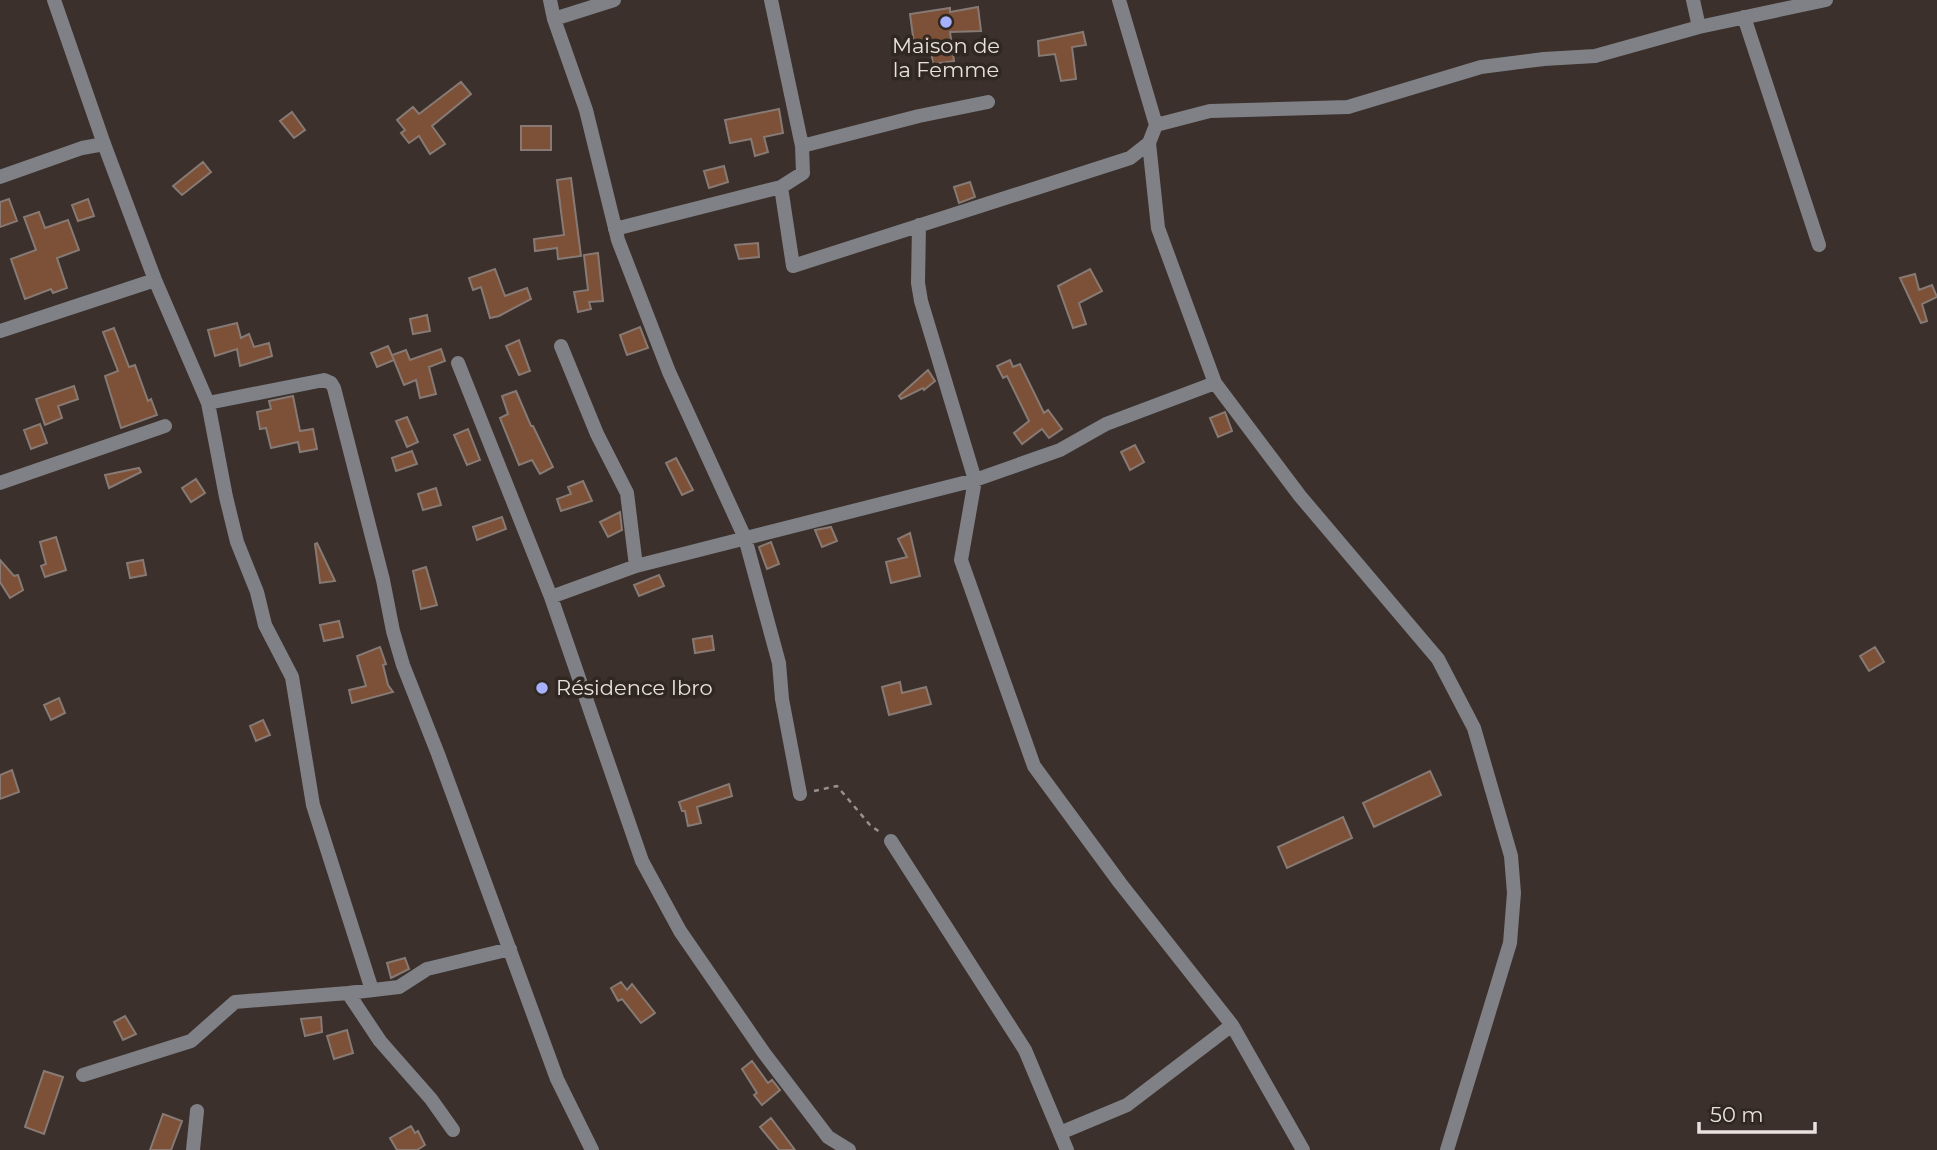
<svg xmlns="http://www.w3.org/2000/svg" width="1937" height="1150" font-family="Montserrat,sans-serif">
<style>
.building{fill:#7d5038;stroke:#877a74;stroke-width:2}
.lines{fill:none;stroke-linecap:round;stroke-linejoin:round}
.path{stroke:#9a918d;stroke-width:2.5;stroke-dasharray:5 5;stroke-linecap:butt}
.minor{stroke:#7f8186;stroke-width:14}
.tertiary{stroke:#7f8186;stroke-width:14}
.poi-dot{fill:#a5b1fc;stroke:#312721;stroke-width:2.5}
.labels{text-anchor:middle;stroke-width:7;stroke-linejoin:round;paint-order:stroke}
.poi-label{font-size:21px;fill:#e8e1de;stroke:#312721}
</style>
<rect width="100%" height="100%" fill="#3b302b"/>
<path class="building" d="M978 7 981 31 950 32 954 61 933 64 930 42 914 44 910 14 950 8V12Z
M1083 32 1086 45 1072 47 1076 79 1061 81 1055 54 1039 56 1038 41Z
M461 82 471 94 432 126 445 144 430 154 419 136 409 143 401 133 405 130 397 120 413 107 419 114Z
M779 109 783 133 764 137 768 152 755 156 751 139 730 143 725 120Z
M292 112 305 130 294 138 280 121Z
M521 126H551V150H521Z
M203 162 211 172 182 195 173 186Z
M724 166 728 182 709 188 704 171Z
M571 178 581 256 558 259 557 248 535 251 534 239 564 235 557 180Z
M970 182 975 197 959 203 954 187Z
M9 199 17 221 0 227V202Z
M88 199 94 216 78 221 72 205Z
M39 212 45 228 68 220 79 250 57 258 67 288 53 293 51 289 25 299 11 259 36 250 24 217Z
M758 243 759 257 739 259 735 245Z
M598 253 603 301 589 302 591 309 578 312 574 292 588 290 584 255Z
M495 269 505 296 527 288 531 299 499 316 490 318 481 287 473 290 469 278Z
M1090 269 1102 291 1079 303 1086 324 1073 328 1058 286Z
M1915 274 1919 290 1932 285 1937 297 1922 304 1927 321 1921 323 1900 278Z
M427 315 430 331 413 334 410 319Z
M237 323 241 338 249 334 254 347 269 343 272 356 240 366 237 349 215 356 208 330Z
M640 327 648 348 627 355 620 335Z
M114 328 129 367 135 365 148 401 151 399 157 415 121 428 105 376 118 371 103 332Z
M519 340 530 371 519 375 506 346Z
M388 346 394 360 377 367 371 353Z
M441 349 445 361 429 367 436 394 420 398 416 380 404 385 392 355 406 350 410 360Z
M1010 360 1013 367 1020 364 1044 413 1048 410 1062 429 1049 438 1042 429 1022 444 1014 433 1029 421 1007 376 1003 378 997 366Z
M928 370 935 381 924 390 923 388 901 399 899 396Z
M74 386 78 399 58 406 62 418 45 425 36 399Z
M516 391 531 426H533L553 467 540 474 532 460 519 465 500 418 508 414 502 396Z
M293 396 300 431 313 429 317 449 300 452 298 442 271 448 266 428 260 429 257 412 271 409 269 401Z
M1225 412 1232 431 1218 437 1210 418Z
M407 417 418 442 407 447 396 421Z
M40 424 47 443 31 449 24 430Z
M468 429 480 460 467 465 454 435Z
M1135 445 1144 462 1130 470 1121 452Z
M412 451 417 464 396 471 392 458Z
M676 458 693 490 682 495 666 463Z
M139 468 141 472 109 488 105 475Z
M196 479 205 493 191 502 182 488Z
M583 481 592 501 561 511 557 499 571 494 568 487Z
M436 488 441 505 423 510 418 494Z
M620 512 622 530 608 537 600 522Z
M502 517 506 529 477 540 473 527Z
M831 527 837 541 822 547 815 530Z
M910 533 920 576 891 583 886 562 907 557 898 539Z
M56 537 66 570 45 577 41 566 46 564 40 542Z
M771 542 779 564 767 569 759 547Z
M317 543 335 581 320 583 315 544Z
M0 560 14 576 18 575 23 590 10 598 0 582Z
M143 560 146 575 130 578 127 563Z
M426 567 437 605 421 609 413 571Z
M659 575 664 586 639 596 634 585Z
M339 621 343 637 324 641 320 625Z
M712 636 714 650 695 653 693 639Z
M380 647 386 664 383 665 388 685 393 692 352 703 349 690 366 686 357 656Z
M1875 647 1884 662 1869 671 1860 656Z
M900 682 902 693 926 687 931 704 889 715 882 687Z
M59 698 65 713 51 720 44 705Z
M263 720 270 735 256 741 250 726Z
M12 770 19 792 0 799V775Z
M1430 771 1441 795 1374 827 1363 803Z
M729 784 732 796 697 807 701 823 688 826 685 811H682L679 802Z
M1343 817 1352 838 1287 868 1278 847Z
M405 958 409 969 391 978 387 963Z
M621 982 627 990 632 984 655 1013 641 1023 622 999 618 1001 611 988Z
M125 1016 136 1034 123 1040 114 1022Z
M321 1017 322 1032 305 1036 301 1019Z
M347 1030 353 1053 334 1059 327 1036Z
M752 1061 768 1083 772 1080 780 1090 762 1105 754 1095 757 1093 742 1069Z
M44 1071 63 1077 44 1134 25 1127Z
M163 1114 182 1121 171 1150H150Z
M771 1118 795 1150H779L760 1127Z
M411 1126 415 1133 418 1131 425 1145 417 1150H397L390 1138Z"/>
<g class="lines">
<path class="path" d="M814 791 837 786 870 825 881 833"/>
<path class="minor" d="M550 0 554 19 586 110 618 240 669 372 745 538 779 663 782 699 800 794
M1693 0 1699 27 1826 0
M1744 17 1819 245
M554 19 614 0
M1156 125 1210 111 1348 107 1481 67 1544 59 1595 56 1699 27
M1149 143 1158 228 1215 383 1300 496 1438 659 1474 728 1511 856 1514 893 1510 943 1447 1150
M104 144 155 280 208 403 226 497 237 542 257 592 265 625 292 677 313 805 372 990
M802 146 919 116 988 102
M781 187 793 266 1130 158 1149 143 1156 125 1119 0
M919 225 918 283 921 301 975 480 961 560 1034 766 1120 883 1232 1025 1303 1150
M615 229 781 187 803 173 802 146 771 0
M0 331 155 280
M561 346 597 434 627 493 636 566
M458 363 551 597 642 861 680 931 764 1053 828 1137 849 1150
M208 403 324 380 331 383 334 388 383 580 393 631 403 665 438 754 557 1079 592 1150
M0 483 165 426
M551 597 636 566 975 480 1060 450 1106 424 1215 383
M891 841 1025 1050 1067 1150
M348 993 380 1041 431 1099 453 1130
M83 1075 191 1041 235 1002 348 993 399 987 427 969 510 949
M1060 1133 1127 1105 1232 1025
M193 1150 197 1111"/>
<path class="tertiary" d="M0 177 82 148 104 144 54 0"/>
</g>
<g class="poi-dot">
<circle cx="946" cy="22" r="7"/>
<circle cx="542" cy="688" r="7"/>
</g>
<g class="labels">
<g class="poi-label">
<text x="946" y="53">Maison de<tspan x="946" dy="24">la Femme</tspan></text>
<text x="556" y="695" text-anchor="start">Résidence Ibro</text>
</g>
</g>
<path d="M1699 1122v10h116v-10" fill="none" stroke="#e8e1de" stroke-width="3.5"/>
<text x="1710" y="1122" font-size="21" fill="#e8e1de" stroke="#312721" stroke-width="5" paint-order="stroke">50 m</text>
</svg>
